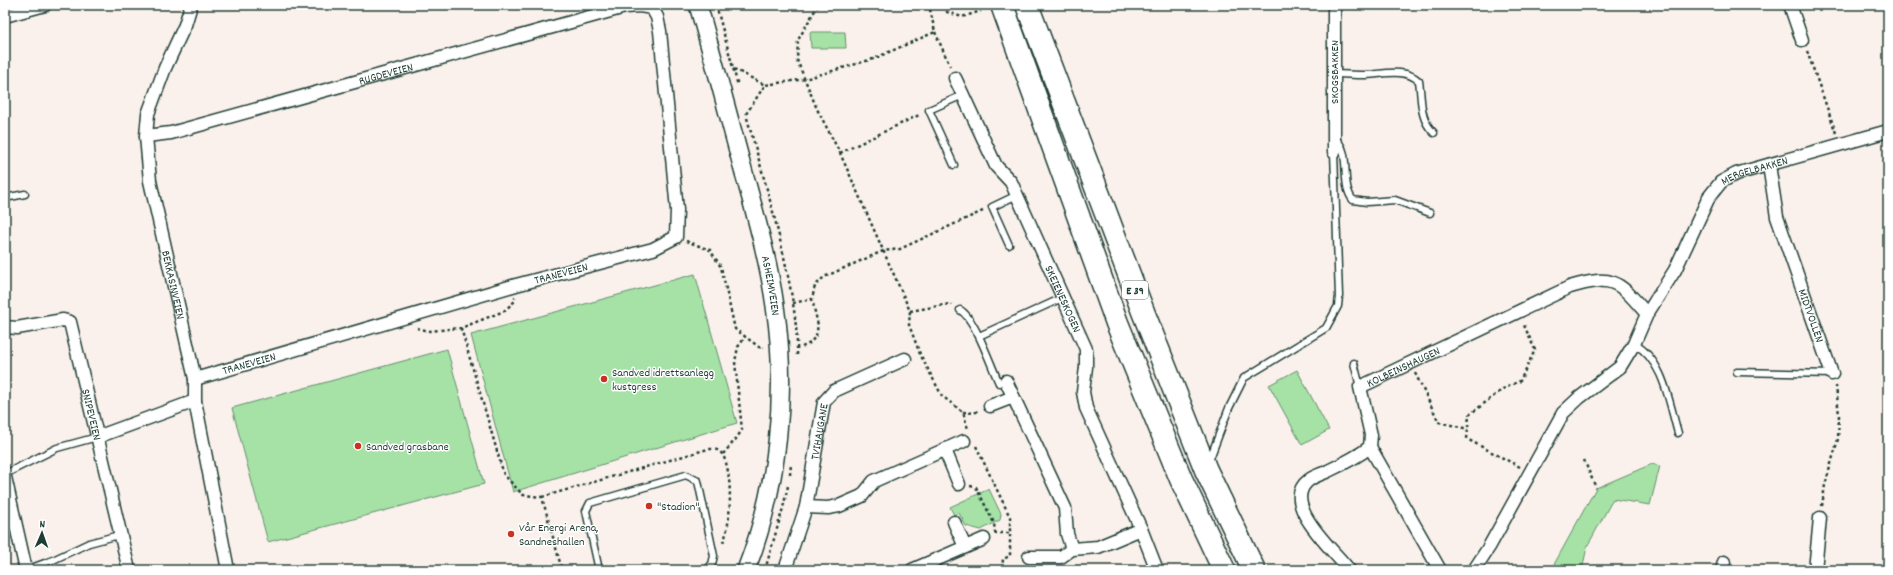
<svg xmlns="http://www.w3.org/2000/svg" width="1893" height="575" font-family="Dekko,sans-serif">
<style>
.green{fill:#a6e1a6;stroke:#628f6d}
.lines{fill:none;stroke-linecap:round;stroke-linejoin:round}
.service-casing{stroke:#1f3d34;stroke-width:9}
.minor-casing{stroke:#1f3d34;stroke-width:15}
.secondary-casing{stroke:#1f3d34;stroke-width:20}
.motorway-casing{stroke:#1f3d34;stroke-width:25}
.path{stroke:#1f3d34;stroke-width:2.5;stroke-dasharray:3 3;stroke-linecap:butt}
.service{stroke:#fff;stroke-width:6}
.minor{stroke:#fff;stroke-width:12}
.secondary{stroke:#fff;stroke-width:17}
.motorway{stroke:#fff;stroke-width:22}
.poi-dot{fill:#c8321e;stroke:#fff;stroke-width:1.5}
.labels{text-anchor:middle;stroke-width:3;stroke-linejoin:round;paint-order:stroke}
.shield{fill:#fff;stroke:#627771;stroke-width:1}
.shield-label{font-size:11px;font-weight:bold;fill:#1f3d34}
.street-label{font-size:12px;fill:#1f3d34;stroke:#fff}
.poi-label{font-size:12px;fill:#1f3d34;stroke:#fff;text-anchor:start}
</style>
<rect width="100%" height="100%" fill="#fbf1ec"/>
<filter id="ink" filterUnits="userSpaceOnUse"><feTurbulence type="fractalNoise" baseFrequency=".025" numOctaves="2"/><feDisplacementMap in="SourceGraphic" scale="8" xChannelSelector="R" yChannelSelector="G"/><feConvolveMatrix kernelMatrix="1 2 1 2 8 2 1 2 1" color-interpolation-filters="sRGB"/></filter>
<g filter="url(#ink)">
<path class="green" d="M810 32H845L846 48H811Z
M695 274 737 423 513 492 471 335Z
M447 349 484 484 268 542 232 408Z
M1297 370 1329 430 1302 445 1269 385Z
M1652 464 1660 466 1650 505 1613 499 1587 547 1582 570H1551L1596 488Z
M989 489 1001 514 1000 520 981 530 966 526 959 513 954 515 950 507Z"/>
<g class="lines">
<g class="service-casing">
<path id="service" d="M1334 74C1344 74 1353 75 1363 75 1380 75 1405 67 1419 81 1422 100 1419 119 1434 133
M1334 138C1353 151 1339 183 1353 200L1367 202 1395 200 1430 213
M954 165 929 110 963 95
M5 198 25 194
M1009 245 992 207 1017 195
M960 310C975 318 991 366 999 383
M979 336 1062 298
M1634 344C1664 360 1669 403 1678 433
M1354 363 1360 387
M1737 372 1832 374
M1209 461 1229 408 1244 378 1326 328 1338 306 1339 296 1334 152
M5 474 57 448 97 437
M26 570 53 560 89 543 119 535
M599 570 586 511 590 503 686 475 698 481 714 556 712 564 707 570"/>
</g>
<g class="minor-casing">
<g id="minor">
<path id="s1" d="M191 5 185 25 165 68 148 114 146 136 150 181 195 379V401L228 570"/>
<path d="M1790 5 1802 40"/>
<path d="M5 16 45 5"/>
<path id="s2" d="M955 78 996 166 1011 182 1086 349V367L1083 392 1086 408 1141 529 1157 570"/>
<path id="s3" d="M146 136 171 133 625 7 640 6 652 8 657 17 660 31 677 210 676 237 653 249 516 285 195 379"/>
<path d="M1334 152V5"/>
<path id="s4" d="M1769 165 1777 217 1832 374"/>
<path id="s5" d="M5 327 17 328 63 320 70 322 129 570"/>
<path d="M1006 381 1065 508 1067 534 1072 549 1098 547 1141 529"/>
<path d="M990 406 1013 397"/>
<path d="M97 437 195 401"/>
<path d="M1370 447 1440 570"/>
<path d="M945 450 959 484"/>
<path d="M5 477 26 570"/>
<path d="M806 507 828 508 839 506 862 496 874 481 964 441"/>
<path d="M954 522 965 547"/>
<path d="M1029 557H1061L1072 549"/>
<path id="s6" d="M785 570 806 507 824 402 834 391 905 359"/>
<path d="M912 570 984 539"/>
<path id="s7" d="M1349 570C1335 551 1278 503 1309 480 1314 476 1322 474 1328 471 1343 464 1357 457 1370 447L1371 435 1360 387 1570 287C1614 274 1618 281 1647 314"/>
<path id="s8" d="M1474 570 1489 547 1563 413 1579 398 1620 367 1634 344 1647 314 1675 270 1709 197 1721 182 1736 174 1888 131"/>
<path d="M1722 570 1724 562"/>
<path d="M1815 570 1820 518"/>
</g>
</g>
<g class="secondary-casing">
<g id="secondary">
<path id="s9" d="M698 5C713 57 727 110 741 162 754 210 768 257 775 306 788 393 778 488 746 570"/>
</g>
</g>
<g class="motorway-casing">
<path id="motorway" d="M1002 5 1117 323 1181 479 1224 570
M1027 5 1144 314 1206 470 1254 570"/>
</g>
<path class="path" d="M109 5 110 8
M716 5 738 86
M818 5 798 40 797 60 817 109 840 153 910 311 909 325 920 354 942 396 963 412 968 429
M946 5 947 12 962 17 981 11
M935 32 950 66
M1807 51 1836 133
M734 69 765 85 805 79 873 59 935 32 929 5
M746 114 765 85
M747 118C761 167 775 216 786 266 792 296 798 326 797 357
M840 153 921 114
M686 241 710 250 721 267 735 329 759 347 764 348
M793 303 812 299
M910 311 950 304 952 305
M417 328 429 331 461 328 504 311 515 301V297
M461 328 504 475 523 495 542 497 562 570
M802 347 810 343 816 336 818 325 812 299 815 286 824 277 883 251 900 249 983 211
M1415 373 1439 422 1468 429
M963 412 974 413 980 410
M976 446 1010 517V556L1003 559 1002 570
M723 454 736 439 742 430 735 362 738 347 745 337
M1584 460 1596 488
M1520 467 1467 439 1469 415 1503 389 1520 381 1535 350 1523 323
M790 475 791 464
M970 486 976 487 994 523 995 533
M542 497 708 449C713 449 719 449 722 454 733 469 732 528 722 544
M1822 506 1825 485 1838 439 1839 415 1836 386
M994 533H1009
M765 570 783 508 788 486"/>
<use href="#service" class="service"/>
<use href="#minor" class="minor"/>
<use href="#secondary" class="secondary"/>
<use href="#motorway" class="motorway"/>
</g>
</g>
<g class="poi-dot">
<circle cx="604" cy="379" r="4"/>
<circle cx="358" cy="446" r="4"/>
<circle cx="649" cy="506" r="4"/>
<circle cx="511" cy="534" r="4"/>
</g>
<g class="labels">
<rect class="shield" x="1122" y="281" width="26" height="18" rx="3"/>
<g class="shield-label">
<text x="1135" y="294">E 39</text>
</g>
<g class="street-label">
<text transform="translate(1334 72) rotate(-90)" y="4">SKOGSBAKKEN</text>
<text dy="4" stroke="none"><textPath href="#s3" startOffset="248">RUGDEVEIEN</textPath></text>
<text dy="4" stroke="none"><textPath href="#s8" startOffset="501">MERGELBAKKEN</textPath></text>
<text transform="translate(561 273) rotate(-15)" y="4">TRANEVEIEN</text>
<text dy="4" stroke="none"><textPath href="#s1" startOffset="291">BEKKASINVEIEN</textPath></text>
<text dy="4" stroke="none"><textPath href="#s9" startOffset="290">ASHEIMVEIEN</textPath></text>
<text dy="4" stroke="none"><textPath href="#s2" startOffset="247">SKEIENESKOGEN</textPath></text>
<text dy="4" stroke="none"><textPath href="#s4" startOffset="157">MIDTVOLLEN</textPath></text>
<text transform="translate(249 363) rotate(-16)" y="4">TRANEVEIEN</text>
<text dy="4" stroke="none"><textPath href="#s7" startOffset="288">KOLBEINSHAUGEN</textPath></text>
<text dy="4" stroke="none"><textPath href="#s5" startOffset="161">SNIPEVEIEN</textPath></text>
<text dy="4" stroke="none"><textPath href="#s6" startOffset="143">TVIHAUGANE</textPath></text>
</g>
<g class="poi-label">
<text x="612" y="376">Sandved idrettsanlegg<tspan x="612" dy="14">kustgress</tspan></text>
<text x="366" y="450">Sandved grasbane</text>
<text x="657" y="510">"Stadion"</text>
<text x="519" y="531">Vår Energi Arena,<tspan x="519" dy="14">Sandneshallen</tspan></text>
</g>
</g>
<rect width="1893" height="575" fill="none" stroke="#fff" stroke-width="20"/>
<rect x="10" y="10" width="1873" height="555" fill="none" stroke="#1f3d34" stroke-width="1.5" filter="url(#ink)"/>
<g transform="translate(42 533) rotate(2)" stroke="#ffffff" stroke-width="3" paint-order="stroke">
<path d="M0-3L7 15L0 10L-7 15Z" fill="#1f3d34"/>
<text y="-6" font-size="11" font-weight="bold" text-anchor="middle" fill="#1f3d34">N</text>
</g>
</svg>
